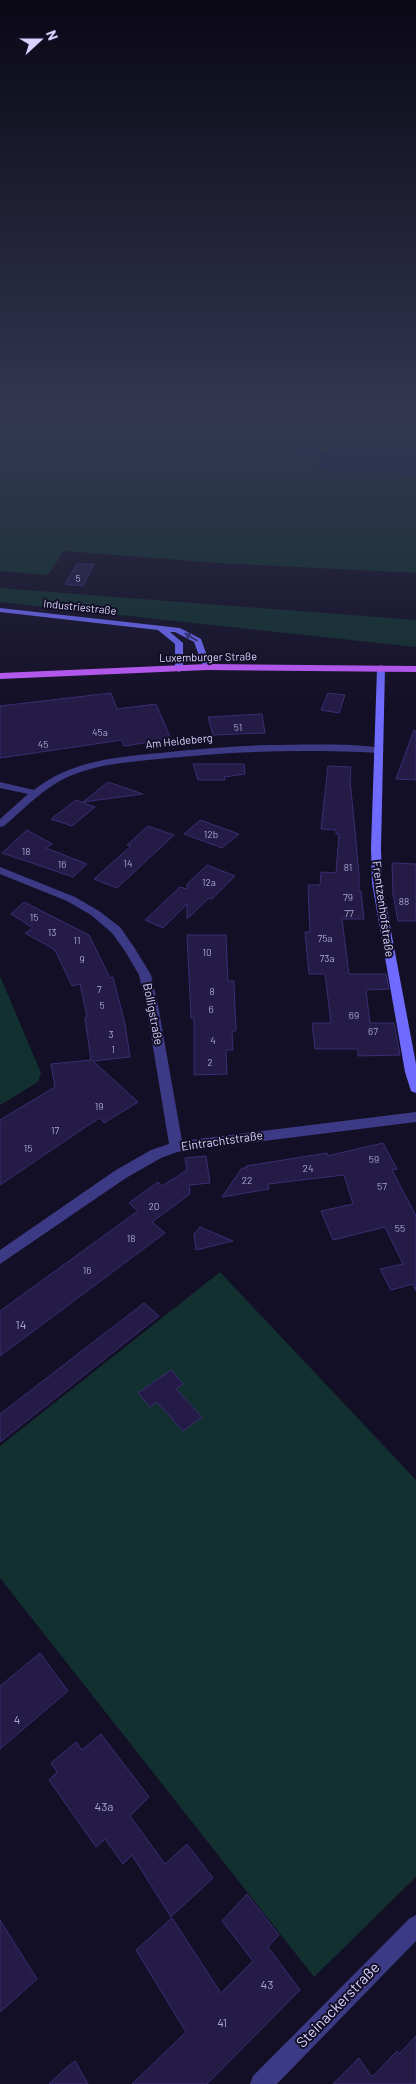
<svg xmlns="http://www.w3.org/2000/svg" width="416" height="2084" font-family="Barlow,sans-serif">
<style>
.green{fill:#12302f}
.water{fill:#0c2248}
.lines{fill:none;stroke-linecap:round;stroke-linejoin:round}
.stream{stroke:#0c2248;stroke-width:4}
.building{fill:#241b47;stroke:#3b2d73}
.street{fill:#3d3a85;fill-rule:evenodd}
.secondary{fill:#6f6bff;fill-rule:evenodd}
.primary{fill:#c25bff;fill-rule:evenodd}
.oneway{fill:#38347d}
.labels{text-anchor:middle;stroke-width:4;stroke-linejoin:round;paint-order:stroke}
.number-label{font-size:10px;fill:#aca6d1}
.far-street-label{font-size:11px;fill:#d9d4ff;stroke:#130f26}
.street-label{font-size:12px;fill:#d9d4ff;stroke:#130f26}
.near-number-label{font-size:12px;fill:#aca6d1}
.near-street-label{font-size:15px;fill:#d9d4ff;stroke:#130f26}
</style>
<rect width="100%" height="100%" fill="#130f26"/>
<path class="green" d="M0 415H416V449C382 446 353 440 321 455L318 462 333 472 369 471 416 475V573L218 563 64 551 48 575 0 571Z
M0 588 416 620V647L0 602Z
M0 976 41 1073 38 1082 0 1105Z
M220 1272 416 1480V1877L314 1977 0 1578V1446Z"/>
<path class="water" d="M351 445 416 449V475L370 471 333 472 320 467 318 463 321 455 337 448Z"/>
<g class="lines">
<path class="stream" d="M283 447 321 455"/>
</g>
<path class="building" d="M77 564H94L83 586 65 584Z
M111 693 117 709 156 704 171 739 124 746 122 740 0 758V706Z
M328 693 345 695 339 713 321 710Z
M262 714 265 733 213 735 208 717Z
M414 730 416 731V780L396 779Z
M193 764H244L245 774 224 777 225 780H198Z
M328 766 351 767 350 779 359 874V891H361L364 919H342L349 974H386L389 989 366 990 370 1023H394L400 1055 358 1056V1049H315L312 1023H331L325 974H309L305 932H310L308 885H320L321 872 336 873 339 834H336V830L321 829Z
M108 782 143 794 83 802Z
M76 800 95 807 72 826 51 819Z
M200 820 239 834 222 848 184 834Z
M148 826 174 835 117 888 94 879 131 846 127 845Z
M27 830 52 844 46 848 87 864 73 877 2 853Z
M392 863 416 864V921H398L393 894Z
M207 865 235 876 212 899 209 898 187 919V904L163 928 145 920 180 887 187 889V884Z
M24 902 89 935 110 978 113 977 125 1024 130 1057 93 1061 138 1102 104 1123 100 1118 87 1126 0 1185V1120L55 1087 51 1064 91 1060 85 1018 87 1017 80 984 72 986 55 950 25 933 33 928 11 914Z
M187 935H226L228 981H234L236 1031H232L233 1050H226L227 1074 194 1075V1018H191Z
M383 1143 397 1169 392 1170 416 1216V1291L413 1284 391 1290 380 1269 403 1264 385 1227 333 1240 321 1211 353 1204 344 1175 268 1184 269 1189 222 1197 242 1168H247L246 1166 327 1153V1156Z
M206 1156 210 1183 189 1185 190 1194 152 1222 165 1233 0 1356V1311L138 1211 129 1203 158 1182 162 1186 187 1170 185 1158Z
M200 1227 233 1241 196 1250 194 1234Z
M144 1303 159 1316 0 1442V1414Z
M171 1370 183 1384 176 1389 202 1417 183 1431 157 1402 150 1407 138 1393Z
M40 1653 68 1691 0 1749V1686Z
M101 1734 149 1797 130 1816 165 1864 187 1844 213 1878 171 1917 132 1855 123 1864 105 1839 96 1847 49 1780 57 1772 51 1763 76 1742 82 1750Z
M247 1894 279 1935 268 1947 300 1990 207 2084H132L186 2032 136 1950 172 1918 221 1993 253 1961 222 1921Z
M0 1920 37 1979 0 2012Z
M416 2036V2084H333L359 2058 372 2077 397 2051 399 2054Z
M75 2061 88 2084H49L66 2068Z"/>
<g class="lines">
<path class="street" d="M268 745C286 745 374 742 384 750L379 753C305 749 232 751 159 759 129 762 98 764 70 776 44 787 25 808 4 826L0 827V819L28 794 0 788V782L34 790C70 761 116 757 160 753 196 749 232 746 268 745Z
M0 867 75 897 99 911 120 927 134 947 151 975 158 1005 182 1141 416 1112V1122L177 1152 161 1158 126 1178 0 1264V1250L116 1170 151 1150 169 1144 146 1005 139 975 125 951 112 933 91 915 67 901 0 874Z
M416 1915V1941L277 2084H250L253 2076 409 1919Z"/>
<path class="secondary" d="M0 608 180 628 201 639 211 667 210 669H204L194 642 175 632H170L183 643V669L179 672 175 669V644L158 630 0 612Z
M381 665 385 668 381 848 382 883 416 1064V1093L411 1091 405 1072 372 883 371 848 377 668Z"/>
<path class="primary" d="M207 664 416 666V672L207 670 0 679V673Z"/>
</g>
<defs><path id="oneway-solid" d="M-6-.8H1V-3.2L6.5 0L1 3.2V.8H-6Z" transform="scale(1.25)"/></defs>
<use class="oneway" href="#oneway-solid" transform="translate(191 637) rotate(-149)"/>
<linearGradient id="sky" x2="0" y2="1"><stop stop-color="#0a0815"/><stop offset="0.59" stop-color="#333752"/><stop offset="1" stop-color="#333752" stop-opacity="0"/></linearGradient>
<rect width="416" height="706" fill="url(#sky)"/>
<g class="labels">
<g class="number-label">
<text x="78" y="582">5</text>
<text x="238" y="731">51</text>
<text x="100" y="736">45a</text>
<text x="43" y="748">45</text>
<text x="211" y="838">12b</text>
<text x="26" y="855">18</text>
<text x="128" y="867">14</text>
<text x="62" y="868">16</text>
<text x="348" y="871">81</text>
<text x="209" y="886">12a</text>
<text x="348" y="901">79</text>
<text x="404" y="905">88</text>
<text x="349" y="917">77</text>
<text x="34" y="921">15</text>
<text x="52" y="936">13</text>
<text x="325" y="942">75a</text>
<text x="77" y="944">11</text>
<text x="207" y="956">10</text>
<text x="327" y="962">73a</text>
<text x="82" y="963">9</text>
<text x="99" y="993">7</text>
<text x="212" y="995">8</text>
<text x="102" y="1009">5</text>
<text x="211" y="1013">6</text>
<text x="354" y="1019">69</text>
<text x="373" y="1035">67</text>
<text x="111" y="1038">3</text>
<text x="213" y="1044">4</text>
<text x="113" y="1053">1</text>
<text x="210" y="1066">2</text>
<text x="99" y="1110">19</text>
<text x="55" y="1134">17</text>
<text x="28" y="1152">15</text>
<text x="374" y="1163">59</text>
<text x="308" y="1172">24</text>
<text x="247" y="1184">22</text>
<text x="382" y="1190">57</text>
<text x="154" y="1210">20</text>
<text x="400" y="1232">55</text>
<text x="131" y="1242">18</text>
<text x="87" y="1274">16</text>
</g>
<g class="far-street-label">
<text transform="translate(80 607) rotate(6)" y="4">Industriestraße</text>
<text transform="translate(208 657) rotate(-1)" y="4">Luxemburger Straße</text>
<text transform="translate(179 741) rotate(-6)" y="4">Am Heideberg</text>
</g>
<g class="street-label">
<text transform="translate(383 909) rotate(82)" y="4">Frentzenhofstraße</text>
<text transform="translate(153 1014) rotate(79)" y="4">Bolligstraße</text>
<text transform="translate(222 1141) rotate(-8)" y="4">Eintrachtstraße</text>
</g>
<g class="near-number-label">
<text x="21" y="1329">14</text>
<text x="17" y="1724">4</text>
<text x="104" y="1811">43a</text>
<text x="267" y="1989">43</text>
<text x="222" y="2027">41</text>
</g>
<g class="near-street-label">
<text transform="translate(338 2005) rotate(-46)" y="5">Steinackerstraße</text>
</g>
</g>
<g transform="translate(40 40) rotate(69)" stroke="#130f26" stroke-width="4" paint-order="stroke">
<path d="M0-4L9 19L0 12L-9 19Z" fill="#d9d4ff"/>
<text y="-8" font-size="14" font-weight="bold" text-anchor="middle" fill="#d9d4ff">N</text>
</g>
</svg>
